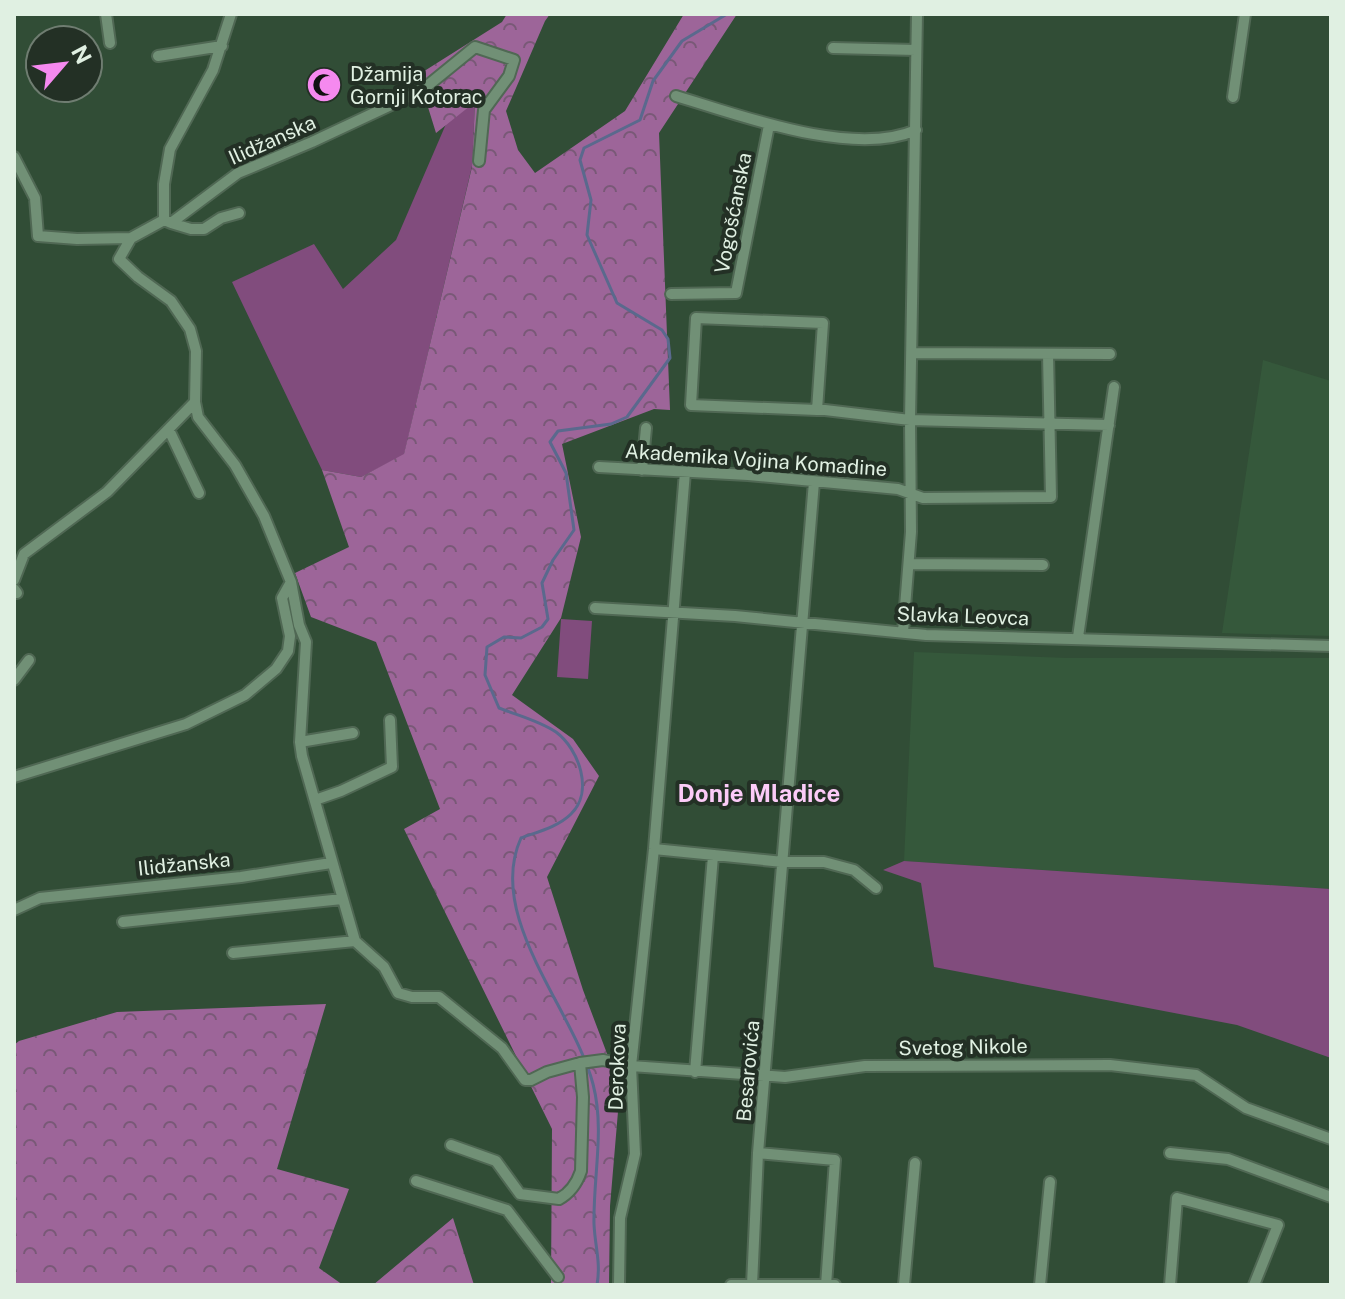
<svg xmlns="http://www.w3.org/2000/svg" width="1345" height="1299" font-family="'Public Sans',sans-serif">
<style>
.built{fill:#35583b}
.green{fill:#814c7d}
.forest{fill:url(#forest-crowns)}
.lines{fill:none;stroke-linecap:round;stroke-linejoin:round}
.stream{stroke:#5a698d;stroke-width:3}
.minor-casing{stroke:#506854;stroke-width:14}
.minor{stroke:#719076;stroke-width:10}
.labels{text-anchor:middle;stroke-width:8;stroke-linejoin:round;paint-order:stroke}
.poi-label{font-size:20px;fill:#e0f0e2;stroke:#233025;text-anchor:start}
.street-label{font-size:20px;fill:#e0f0e2;stroke:#233025}
.quarter-label{font-size:24px;font-weight:bold;fill:#fccbf8;stroke:#233025}
</style>
<defs>
<pattern id="forest-crowns" width="20" height="18" patternUnits="userSpaceOnUse" patternTransform="scale(2)"><rect width="20" height="18" fill="#9d6599"/><path d="M2 6a3 3 0 1 1 6 0M12 15a3 3 0 1 1 6 0" fill="none" stroke="#795977"/></pattern>
</defs>
<rect width="100%" height="100%" fill="#314d36"/>
<path class="built" d="M1263 360 1331 381V636L1222 633Z
M914 652 1067 658H1331V889L904 861Z"/>
<path class="green" d="M475 101 472 166 404 455 361 477 322 470 232 282 314 244 343 289 396 240 446 124Z
M561 619 592 621 588 679 557 677Z
M904 861 1331 889V1058L1237 1025 934 967 921 883 883 870Z"/>
<path class="forest" d="M507 14H550L545 21 506 111 518 150 535 173 625 111 684 14H737L659 133 670 410 654 409 562 444 581 537 561 618 512 695 573 739 599 776 547 877 583 990 620 1088 610 1206 609 1285H551L552 1129 404 829 440 809 376 642 311 617 295 573 349 547 322 470 361 477 404 454 472 167 475 102 436 133 418 75 502 22Z
M326 1004 277 1169 349 1189 319 1268 343 1285H14V1045L19 1041 117 1012Z
M453 1218 474 1285H373Z"/>
<g class="lines">
<path class="stream" d="M597 1285C601 1262 595 1247 594 1224 593 1177 605 1130 593 1084 574 1010 485 917 521 838 537 832 558 827 571 814 594 792 579 749 556 732 540 721 517 715 499 708L485 675 487 647 504 637 521 638 542 627 548 619 542 583 553 560 574 530 566 473 550 442 558 431 611 424 627 417 670 358 668 339 662 330 617 303 587 235 591 200 580 160 584 148 640 120 653 81 682 41 727 14"/>
<g class="minor-casing">
<path id="minor" d="M106 14 110 43
M231 14 213 70 170 149 164 184V220L131 238 119 259 138 277 171 301 190 329 196 351 195 402 198 417 235 465 264 516 291 582 299 625 306 642 300 742 302 756 355 941 384 967 398 993 412 997H439L502 1048 525 1080H531L547 1072 580 1063 603 1060 631 1066 785 1077 865 1066 1110 1065 1196 1075 1246 1108 1331 1139
M833 48 916 50
M158 56 222 46
M676 96C739 115 853 158 916 130
M1233 97 1245 14
M14 157 35 198 38 236 77 239 131 238
M164 220 171 223 238 173 312 142 421 91 475 47 514 60 509 76 484 110 479 161
M171 223 191 229H204L221 218 239 213
M671 294 736 293 769 125
M912 353 1110 354
M817 410 823 323 696 318 691 405 817 410H825L910 420 1109 425
M169 430 199 493
M599 467 748 475 898 489 923 498 1051 497 1048 354
M642 470 646 428
M909 564 1043 565
M14 580 24 554 107 492 195 402
M14 589 17 593
M595 608 735 616 926 635 1331 646
M903 632 911 532 910 420 917 14
M1078 637 1114 387
M14 680 29 660
M300 742 353 733
M14 777 186 724 245 695 276 669 288 651 290 636 282 598 291 582
M315 800 341 791 392 767 390 720
M654 849 783 862H824L854 870 876 888
M14 910 40 898 241 877 331 863
M123 922 342 899
M233 953 355 941
M695 1072 713 856
M451 1145 496 1161 520 1194 559 1199C570 1193 577 1183 581 1171L583 1097 580 1063
M758 1153 835 1160 826 1285
M1170 1153 1228 1159 1331 1197
M416 1181 507 1210 558 1277
M619 1285 620 1218 635 1154 631 1066 654 849 685 472
M731 1285H835
M752 1285 758 1153 814 482
M904 1285 915 1163
M1040 1285 1050 1182
M1170 1285 1177 1198 1278 1225 1254 1285"/>
</g>
<use href="#minor" class="minor"/>
</g>
<defs>
<g id="mosque-disc" transform="scale(1.8)"><circle r="9.5" fill="#f589ef" stroke="#233025"/><path d="M3.5-4.9A6 6 0 1 0 3.5 4.9A5 5 0 1 1 3.5-4.9Z" fill="#111"/></g>
</defs>
<g fill-rule="evenodd">
<use href="#mosque-disc" x="324" y="85"/>
</g>
<g class="labels">
<g class="poi-label">
<text x="350" y="81">Džamija<tspan x="350" dy="23">Gornji Kotorac</tspan></text>
</g>
<g class="street-label">
<text transform="translate(272 140) rotate(-24)" y="7">Ilidžanska</text>
<text transform="translate(733 213) rotate(-79)" y="7">Vogošćanska</text>
<text transform="translate(756 460) rotate(4)" y="7">Akademika Vojina Komadine</text>
<text transform="translate(963 616) rotate(2)" y="7">Slavka Leovca</text>
<text transform="translate(184 864) rotate(-6)" y="7">Ilidžanska</text>
<text transform="translate(963 1047) rotate(-1)" y="7">Svetog Nikole</text>
<text transform="translate(617 1067) rotate(-88)" y="7">Derokova</text>
<text transform="translate(748 1071) rotate(-85)" y="7">Besarovića</text>
</g>
<g class="quarter-label">
<text x="759" y="802">Donje Mladice</text>
</g>
</g>
<rect width="1345" height="1299" fill="none" stroke="#e0f0e2" stroke-width="32"/>
<g transform="translate(64 64) rotate(62)"><circle r="38" fill="#233025" stroke="#6f7d71" stroke-width="2"/>
<path d="M0-6L14 30L0 20L-14 30Z" fill="#f589ef"/>
<text y="-12" font-size="22" font-weight="bold" text-anchor="middle" fill="#e0f0e2">N</text>
</g>
</svg>
